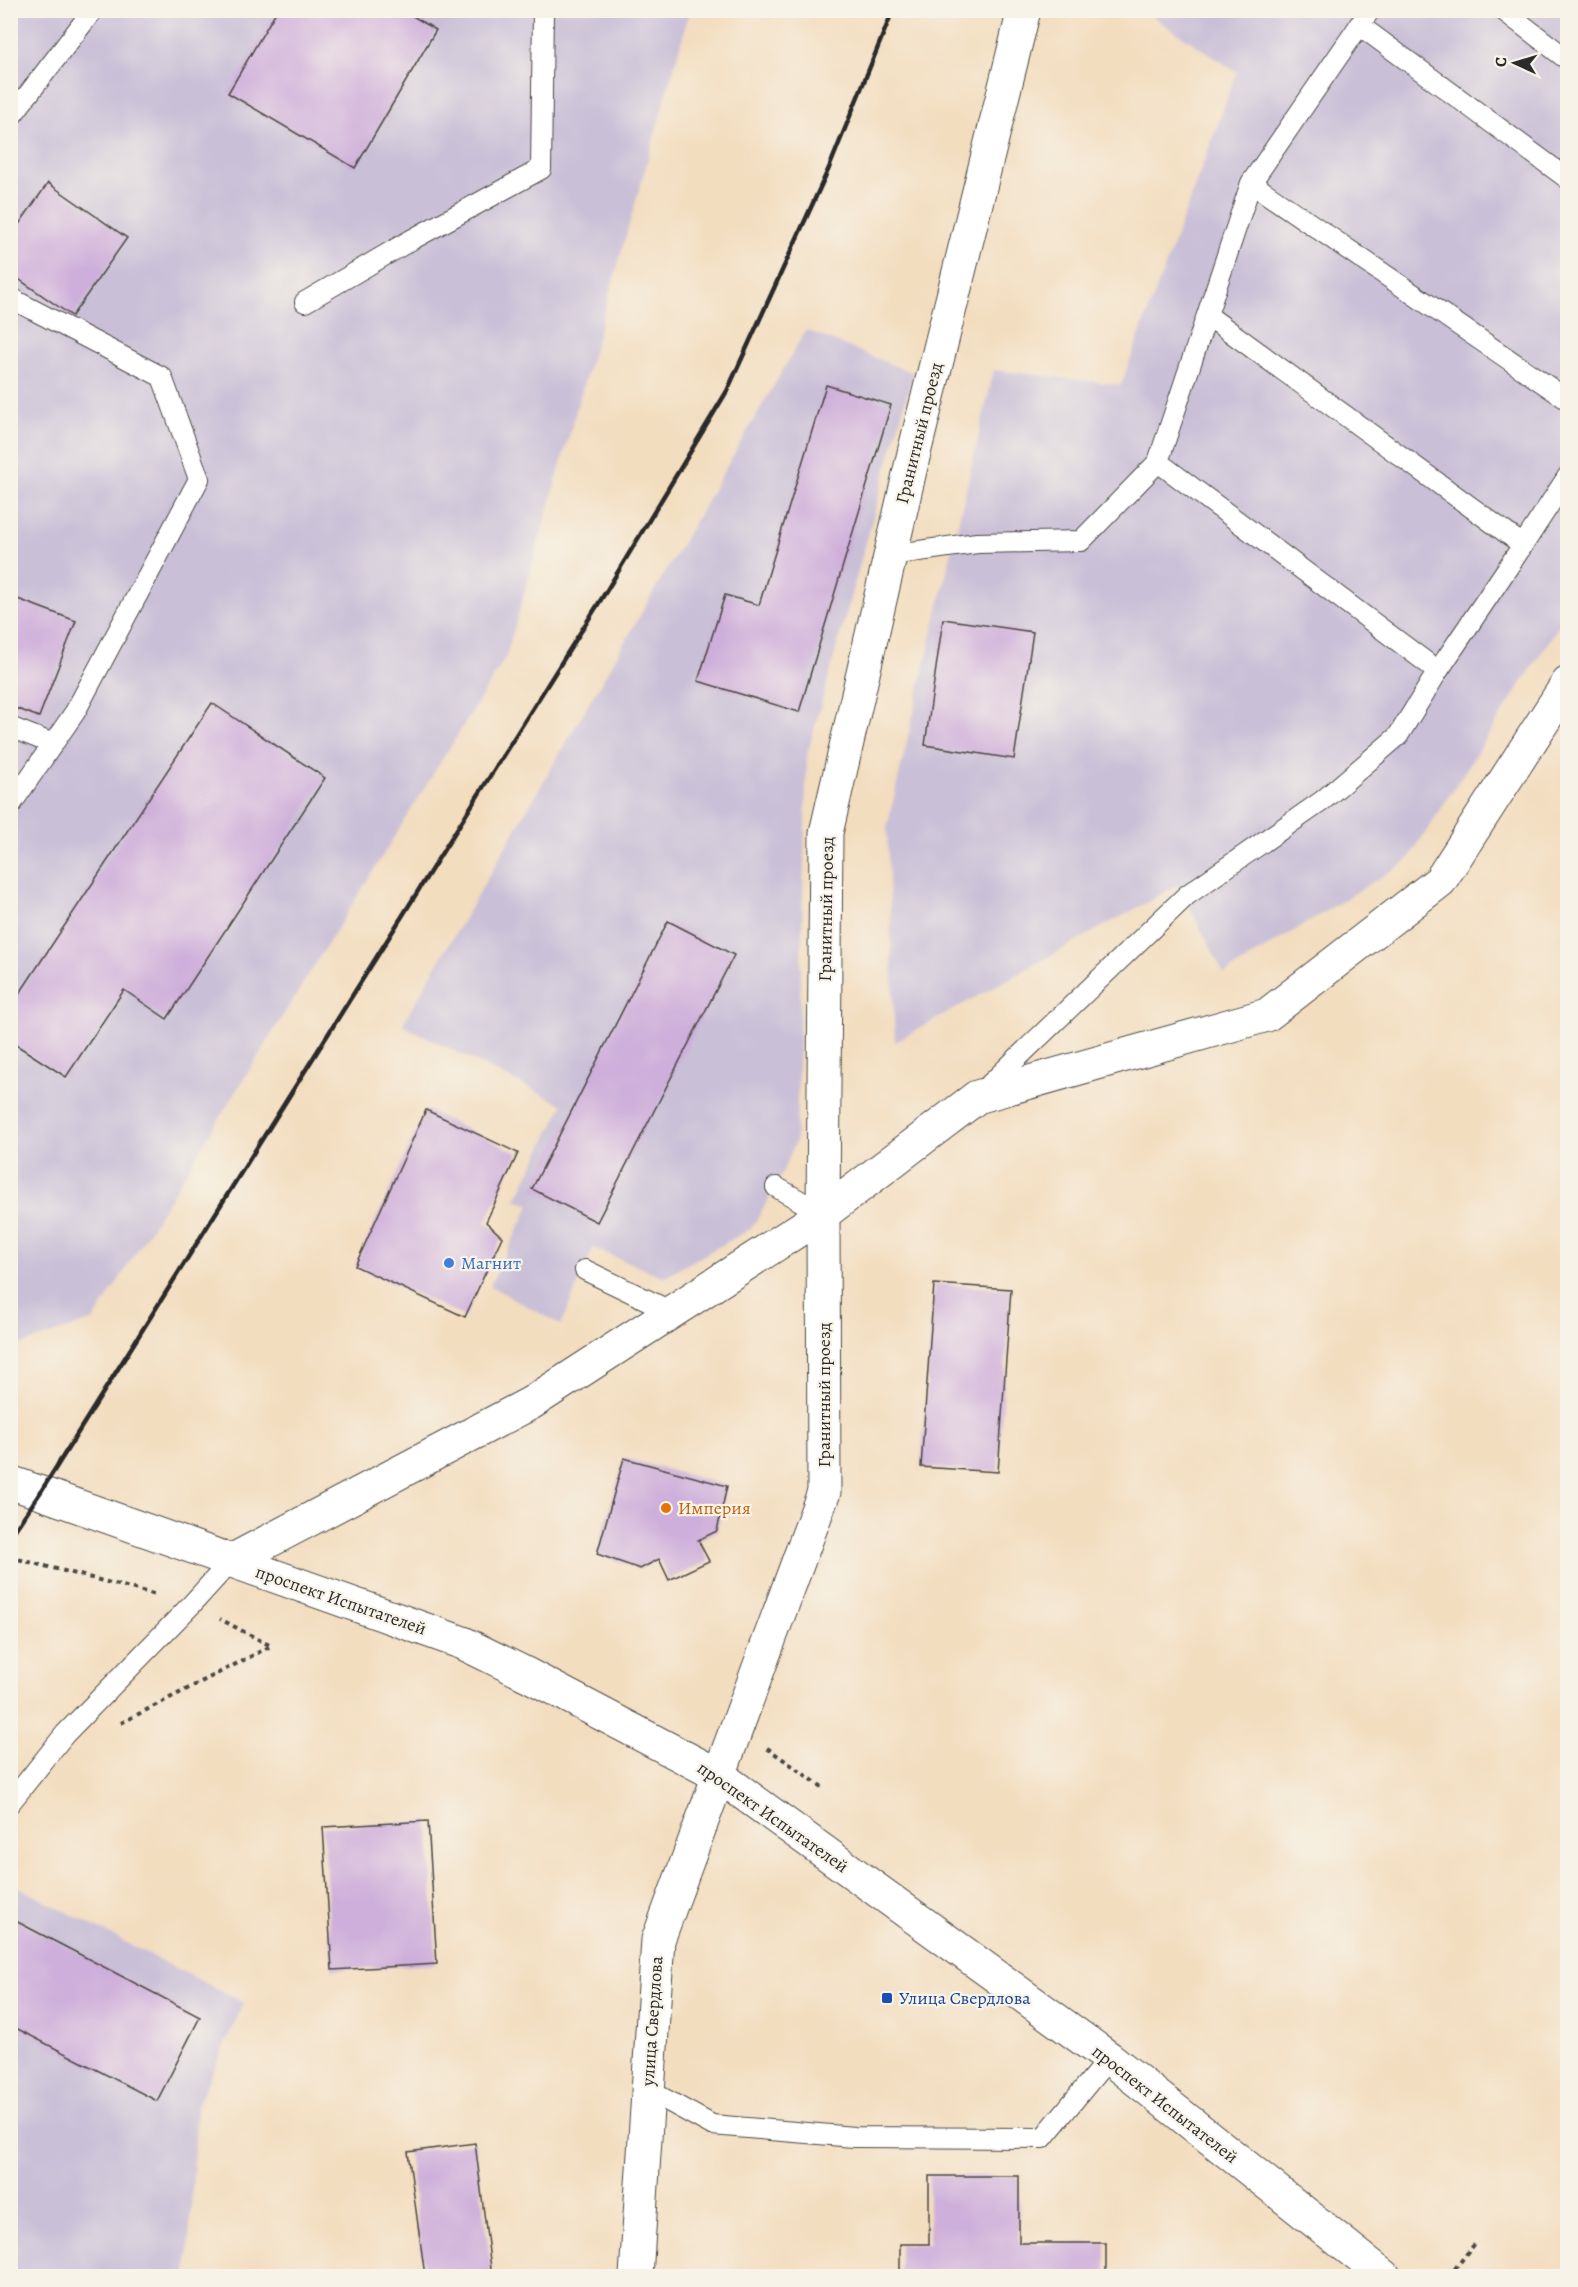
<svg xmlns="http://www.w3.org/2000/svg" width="1578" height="2287" font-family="Alegreya,serif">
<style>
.industrial{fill:#c9bfd7}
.building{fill:#ceaeda}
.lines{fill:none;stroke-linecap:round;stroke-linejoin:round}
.service-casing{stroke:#494641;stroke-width:22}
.minor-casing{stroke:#494641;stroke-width:35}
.secondary-casing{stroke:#494641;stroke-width:35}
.path{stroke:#494641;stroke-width:4;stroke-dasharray:4.5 4.5;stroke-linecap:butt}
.service{stroke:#fff;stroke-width:20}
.minor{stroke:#fff;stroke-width:33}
.secondary{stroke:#fff;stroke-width:33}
.rail{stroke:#2b2b2b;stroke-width:4.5}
.shop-dot{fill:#3f7fe0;stroke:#f7f3e8;stroke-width:2}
.food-dot{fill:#e8710a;stroke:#f7f3e8;stroke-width:2}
.transit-dot{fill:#1a4fb4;stroke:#f7f3e8;stroke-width:2}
.labels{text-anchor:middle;stroke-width:4.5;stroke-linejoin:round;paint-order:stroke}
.street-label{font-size:18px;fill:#2b2b2b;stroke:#f7f3e8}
.shop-label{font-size:18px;fill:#366cbe;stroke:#f7f3e8;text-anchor:start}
.food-label{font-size:18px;fill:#c56008;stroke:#f7f3e8;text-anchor:start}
.transit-label{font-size:18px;fill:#164399;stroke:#f7f3e8;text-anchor:start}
</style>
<rect width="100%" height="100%" fill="#f7f3e8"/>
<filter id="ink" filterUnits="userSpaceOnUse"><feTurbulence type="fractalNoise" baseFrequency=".0167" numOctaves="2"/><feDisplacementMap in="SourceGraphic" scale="12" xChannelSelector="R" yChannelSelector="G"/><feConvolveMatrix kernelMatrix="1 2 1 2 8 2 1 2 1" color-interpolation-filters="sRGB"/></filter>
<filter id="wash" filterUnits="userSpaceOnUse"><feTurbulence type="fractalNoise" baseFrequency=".008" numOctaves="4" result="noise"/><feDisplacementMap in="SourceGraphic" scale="24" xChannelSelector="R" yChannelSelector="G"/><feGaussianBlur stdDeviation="1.35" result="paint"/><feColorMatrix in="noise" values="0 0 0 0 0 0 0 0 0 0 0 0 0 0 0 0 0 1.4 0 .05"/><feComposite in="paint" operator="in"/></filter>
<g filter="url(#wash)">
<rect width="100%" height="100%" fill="#f3ddbf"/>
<path class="industrial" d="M10 11H690L506 657 94 1320 11 1348Z
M1144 11H1567V613L1407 861 1224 974 1178 885 895 1042 887 827 994 370 1121 385 1237 72Z
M806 330 913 373 807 755 796 1141 776 1187 751 1229 664 1277 593 1248 561 1325 490 1286 530 1205 516 1200 563 1105 402 1025Z
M10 1883 244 2003 197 2105 187 2276H11Z"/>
<g id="blocks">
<path class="building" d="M277 10H403L436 30 355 168 228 93Z
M48 183 127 238 72 316 10 273V237Z
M826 385 891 405 799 712 698 681 725 595 759 605Z
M10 596 76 621 39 717 10 706Z
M943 619 1033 632 1014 759 925 745Z
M212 703 325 778 167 1019 124 990 66 1077 10 1041V1008Z
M668 921 734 955 597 1222 532 1189Z
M426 1110 518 1153 486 1222 502 1237 465 1317 355 1266Z
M934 1284 1011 1289 998 1472 921 1467Z
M624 1458 727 1486 717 1531 698 1540 709 1561 669 1580 659 1559 640 1569 597 1554Z
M428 1821 437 1964 332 1970 323 1827Z
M10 1918 200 2017 157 2101 10 2025Z
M475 2143 492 2276H425L408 2152Z
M929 2176H1019V2243H1106V2276H900V2244H929Z"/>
</g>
</g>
<g filter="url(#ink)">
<use href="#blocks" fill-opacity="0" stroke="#494641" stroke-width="1.5"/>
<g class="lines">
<g class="service-casing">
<path id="service" d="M1503 10 1568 60
M1359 25 1568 179
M10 118 93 10
M1251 183 1568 400
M10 296 18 302 162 377 199 479 75 712 10 806
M305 302 411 240 541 169 543 10
M1207 315 1523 545 1568 476
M890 555 977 543 1081 541 1158 462 1251 183 1370 10
M1438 671 1523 545
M10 727 53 744
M984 1090 1187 895 1322 801 1398 736 1438 671 1158 462
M776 1187 823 1214
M585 1270 672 1312
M10 1803 65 1734 192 1604 231 1561
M648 2090 712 2125 854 2137 1043 2138 1109 2058"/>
</g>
<g class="minor-casing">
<path id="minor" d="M231 1561 531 1403 823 1214 977 1097 1267 1015 1440 881 1568 683
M636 2276 658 1940 824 1492 823 1214 826 833 914 453 1024 10"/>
</g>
<g class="secondary-casing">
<path id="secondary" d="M10 1482 463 1643 528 1675 718 1775 1109 2058 1384 2276"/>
</g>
<path class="path" d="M10 1557 157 1595
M121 1723 271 1646 220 1619
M767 1748 825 1789
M1449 2276 1477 2241"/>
<use href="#service" class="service"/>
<use href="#minor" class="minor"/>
<use href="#secondary" class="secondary"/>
<path class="rail" d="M10 1537 40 1493 607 590 727 391 829 168 893 10"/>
</g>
</g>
<circle class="shop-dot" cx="449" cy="1263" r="6"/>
<circle class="food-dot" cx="666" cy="1508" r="6"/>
<rect class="transit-dot" x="881" y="1992" width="12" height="12" rx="3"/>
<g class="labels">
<g class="street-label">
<text transform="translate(919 433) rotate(-76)" y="6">Гранитный проезд</text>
<text transform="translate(826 909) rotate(-89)" y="6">Гранитный проезд</text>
<text transform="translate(824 1395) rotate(-90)" y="6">Гранитный проезд</text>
<text transform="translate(341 1600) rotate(19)" y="6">проспект Испытателей</text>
<text transform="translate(773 1817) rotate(35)" y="6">проспект Испытателей</text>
<text transform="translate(652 2021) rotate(-86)" y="6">улица Свердлова</text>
<text transform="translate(1165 2104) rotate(38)" y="6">проспект Испытателей</text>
</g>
<g class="shop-label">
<text x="461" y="1269">Магнит</text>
</g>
<g class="food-label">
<text x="678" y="1514">Империя</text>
</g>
<g class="transit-label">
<text x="899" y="2004">Улица Свердлова</text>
</g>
</g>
<rect width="1578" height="2287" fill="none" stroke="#f7f3e8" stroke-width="36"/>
<g transform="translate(1515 63) rotate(274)" stroke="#f7f3e8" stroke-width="4.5" paint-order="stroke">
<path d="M0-4.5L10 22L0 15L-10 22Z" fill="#2b2b2b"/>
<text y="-9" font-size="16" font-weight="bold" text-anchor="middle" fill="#2b2b2b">С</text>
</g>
</svg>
